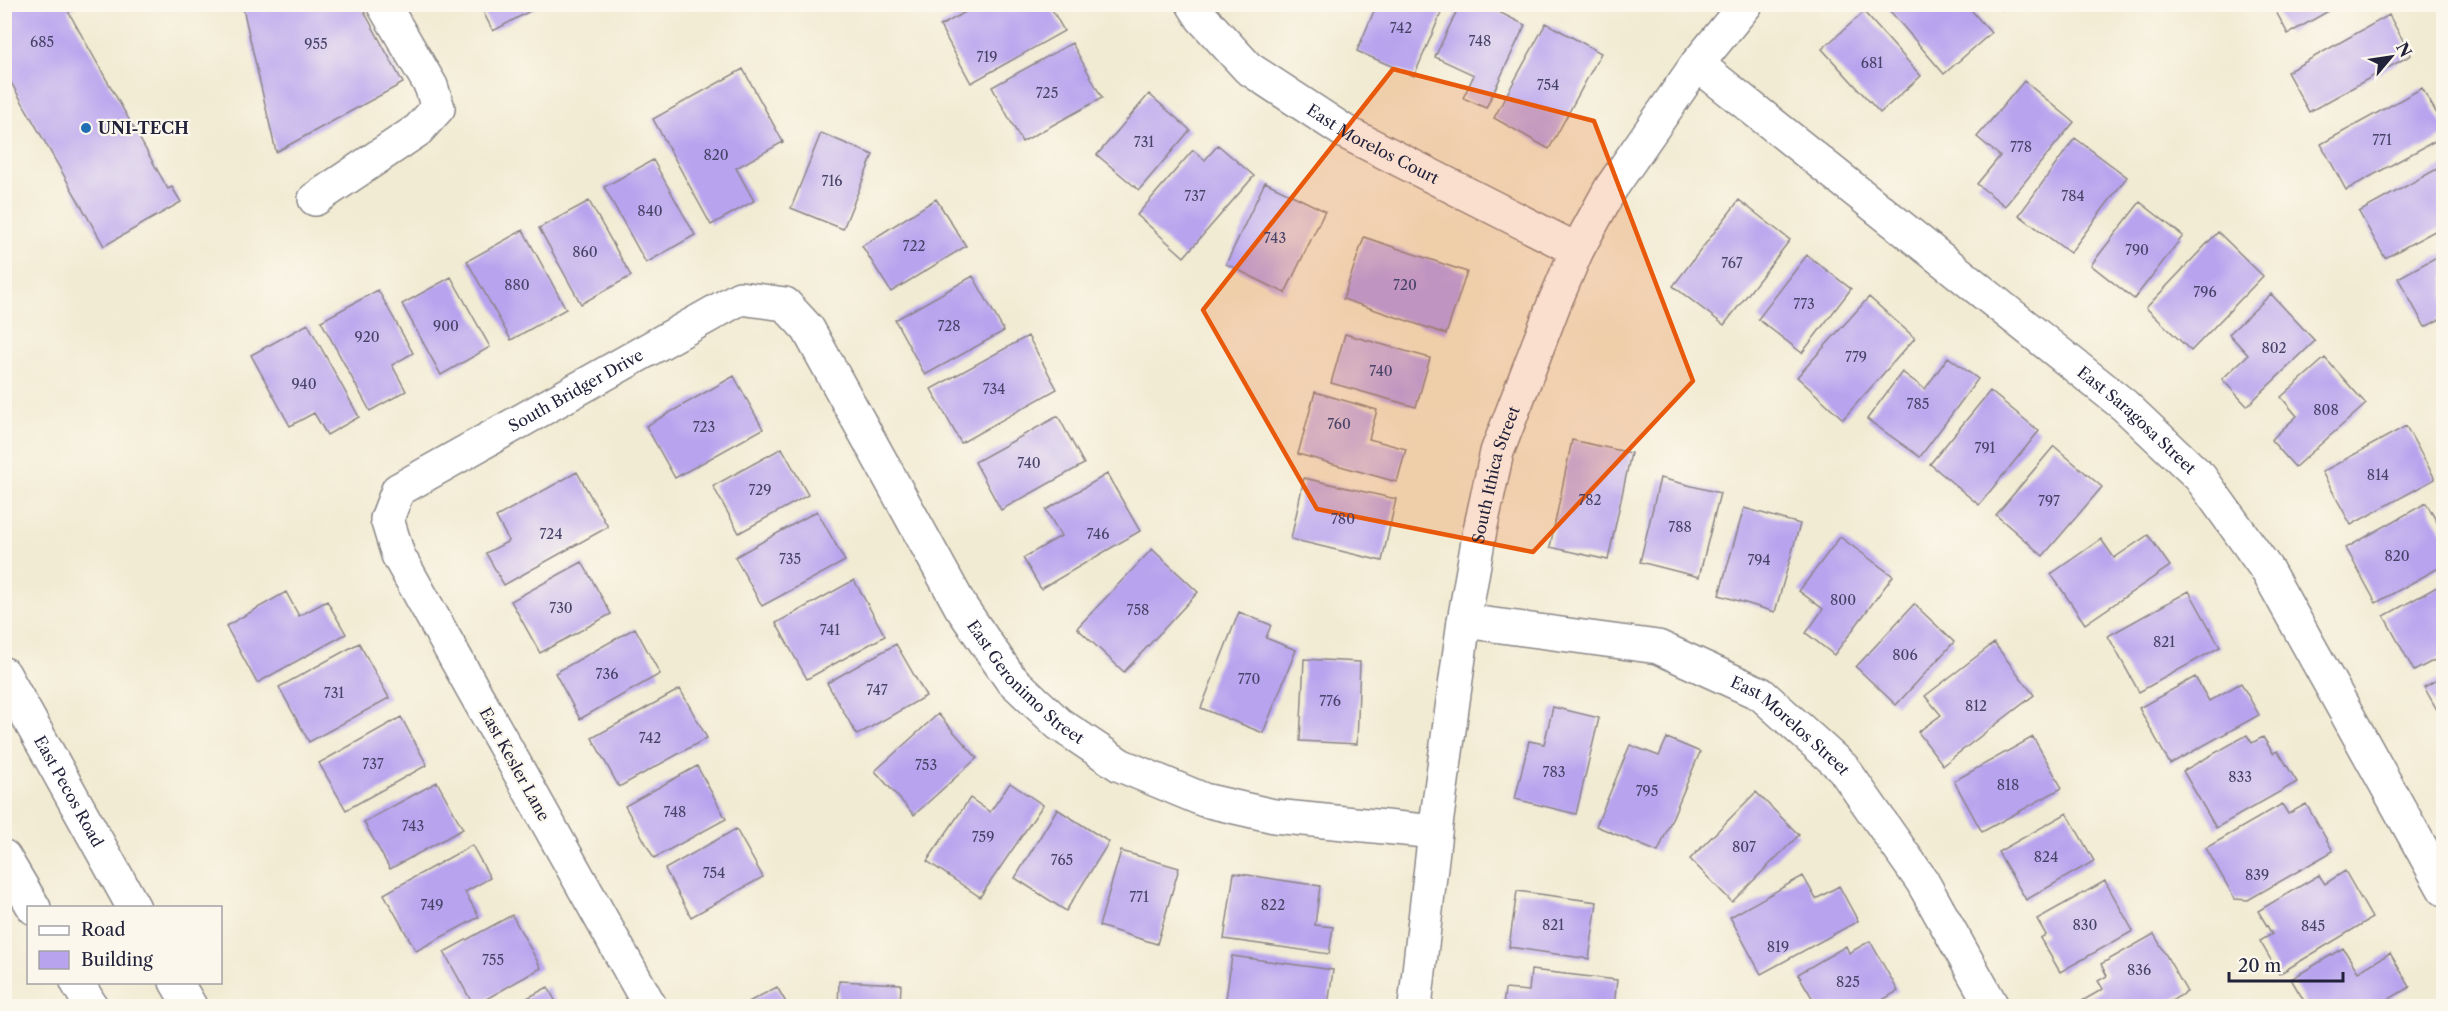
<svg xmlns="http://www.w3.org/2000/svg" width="2448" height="1011" font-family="'Libre Caslon Text',serif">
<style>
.building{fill:#b7a3ee}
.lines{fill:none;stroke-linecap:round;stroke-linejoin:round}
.minor-casing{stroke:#8a8687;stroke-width:36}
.major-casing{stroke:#8a8687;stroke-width:36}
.minor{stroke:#fff;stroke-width:33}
.major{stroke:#fff;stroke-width:33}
.marked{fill:#e8590c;fill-opacity:0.2;stroke:#e8590c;stroke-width:4.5;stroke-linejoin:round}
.poi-dot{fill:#1f6fb2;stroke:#fbf7ec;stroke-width:2}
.labels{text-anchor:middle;stroke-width:4.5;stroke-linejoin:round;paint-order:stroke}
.number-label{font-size:14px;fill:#474268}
.poi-label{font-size:16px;font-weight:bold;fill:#22223b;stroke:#fbf7ec;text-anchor:start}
.street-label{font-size:16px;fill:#22223b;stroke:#fbf7ec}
</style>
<rect width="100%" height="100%" fill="#fbf7ec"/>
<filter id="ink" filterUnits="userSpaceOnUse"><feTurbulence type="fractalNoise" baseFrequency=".0167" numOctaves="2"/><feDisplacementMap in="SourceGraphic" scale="12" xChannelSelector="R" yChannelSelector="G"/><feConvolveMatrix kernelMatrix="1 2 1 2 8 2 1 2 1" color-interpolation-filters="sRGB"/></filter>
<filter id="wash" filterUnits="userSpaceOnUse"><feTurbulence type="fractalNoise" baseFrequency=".008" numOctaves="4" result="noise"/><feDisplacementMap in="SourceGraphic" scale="24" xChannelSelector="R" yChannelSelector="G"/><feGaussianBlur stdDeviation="1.35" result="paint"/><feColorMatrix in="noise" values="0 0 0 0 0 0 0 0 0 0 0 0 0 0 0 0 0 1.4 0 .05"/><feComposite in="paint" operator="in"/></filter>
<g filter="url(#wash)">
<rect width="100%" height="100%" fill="#f2ebd3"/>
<g id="blocks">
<path class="building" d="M4 4H74L76 6 68 11 168 189 172 187 181 202 104 246 4 70Z
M242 4H360L403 83 276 152Z
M479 4H543L493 31Z
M980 4H1049L1064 31 971 83 940 26Z
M1377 4H1445L1414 76 1357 51Z
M1460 4H1483L1525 25 1486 108 1463 98 1474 75 1435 57Z
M1884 4H1966L1991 33 1944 74Z
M1999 4H2011L2003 10Z
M2272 4H2341L2288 34Z
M1864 12 1921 76 1880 113 1822 49Z
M2389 15 2411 55 2309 112 2287 72Z
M1546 23 1601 53 1549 149 1494 118Z
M1072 43 1102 98 1022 142 992 87Z
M743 69 783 142 736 168 754 201 711 225 653 119Z
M2024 81 2074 122 2005 206 1977 184 2000 156 1977 137Z
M2422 88 2444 126V136L2346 190 2321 144Z
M1149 94 1190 130 1139 190 1097 155Z
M821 133 873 155 843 229 791 208Z
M2075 138 2127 177 2070 253 2019 215Z
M1218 145 1254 176 1184 257 1137 215 1193 150 1205 160Z
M653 160 695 235 646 263 604 187Z
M2444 165V226L2385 258 2359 212Z
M1265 182 1325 211 1285 293 1226 264Z
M936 199 966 246 891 292 862 246Z
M1739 200 1790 240 1724 325 1673 286Z
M589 201 631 276 581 304 539 228Z
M2140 202 2183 236 2134 299 2091 265Z
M523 230 566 309 511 340 467 261Z
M2218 232 2263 276 2191 351 2146 308Z
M1364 237 1467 272 1446 334 1343 299Z
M2444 253V317L2425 327 2398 278Z
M1807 255 1851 289 1802 353 1758 319Z
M973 276 1004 331 925 375 895 320Z
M451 277 490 347 441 375 402 304Z
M378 290 413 353 392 365 406 391 370 411 321 321Z
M2271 294 2315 341 2247 406 2222 379 2248 355 2229 334Z
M1869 297 1915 338 1843 419 1797 377Z
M308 324 359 417 327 435 314 413 290 426 251 355Z
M1345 334 1430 358 1416 407 1331 383Z
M1028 336 1057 389 961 443 931 389Z
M1948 357 1978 379 1920 457 1867 419 1902 372 1925 389Z
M2325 358 2366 404 2295 467 2271 440 2297 416 2281 397Z
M734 376 763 429 675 478 646 426Z
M1990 391 2039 431 1979 505 1930 464Z
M1315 392 1377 410 1369 439 1406 449 1397 482 1298 454Z
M1058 416 1084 464 1001 510 975 462Z
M2406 426 2435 479 2351 525 2322 472Z
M1572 440 1631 453 1608 560 1550 547Z
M2054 446 2102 487 2043 556 1996 515Z
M782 448 808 495 739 533 713 486Z
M577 472 608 527 504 585 486 553 509 541 496 517Z
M1107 474 1140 531 1041 589 1023 558 1061 536 1046 510Z
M1304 478 1396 499 1382 561 1291 539Z
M1660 478 1720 493 1699 577 1640 562Z
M2426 503 2444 534V565L2376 603 2346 548Z
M1744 508 1800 524 1775 612 1719 595Z
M817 511 845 561 762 606 735 557Z
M2148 535 2170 566 2085 624 2051 574 2101 539 2114 558Z
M1840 537 1893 576 1834 655 1806 633 1823 609 1799 591Z
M1152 549 1198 592 1124 672 1077 628Z
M582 562 611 614 540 653 511 601Z
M854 580 885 636 807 679 776 623Z
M2444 583V655L2414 671 2384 616Z
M2189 591 2220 647 2139 692 2108 636Z
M286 592 299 616 327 601 346 634 257 683 226 626Z
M1914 604 1954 642 1896 705 1856 667Z
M1239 612 1271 625 1266 638 1296 650 1263 733 1201 708Z
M635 628 660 674 580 719 555 673Z
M359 643 389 698 309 742 279 687Z
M1994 643 2034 695 1943 765 1918 732 1941 715 1925 696Z
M896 644 926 696 857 735 827 683Z
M1304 659 1360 662 1357 744 1300 741Z
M2444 676V722L2424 687Z
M2195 677 2209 701 2241 683 2259 715 2170 764 2139 708Z
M680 689 707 738 619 787 592 738Z
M1553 707 1599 718 1576 814 1515 799 1529 741 1544 744Z
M938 714 977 758 914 815 875 771Z
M401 717 427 765 346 810 319 763Z
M2247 735 2252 743 2263 737 2273 753 2278 751 2297 782 2216 828 2183 771Z
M2033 737 2062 788 1982 832 1954 781Z
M1667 738 1700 752 1658 852 1596 826 1630 745 1659 756Z
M697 766 726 819 654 858 625 806Z
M437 782 463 829 390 869 364 822Z
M1010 783 1043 805 980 897 927 861 970 798 990 812Z
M1756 792 1799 835 1732 902 1690 859Z
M2282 804 2288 814 2306 804 2333 851 2248 900 2235 899 2206 848Z
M1057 809 1109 842 1066 911 1015 878Z
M2067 813 2094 861 2026 900 1998 852Z
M736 829 763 877 691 917 665 869Z
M472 845 490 878 465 892 479 917 416 951 384 894Z
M1121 851 1179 868 1157 944 1099 926Z
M2345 871 2372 918 2279 974 2260 941 2272 934 2258 911 2319 875 2325 884Z
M1234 873 1320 886 1315 925 1333 927 1329 954 1224 939Z
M1803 876 1816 899 1839 886 1858 921 1761 974 1730 917Z
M2105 881 2133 931 2060 972 2040 938 2046 935 2037 919Z
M1517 891 1597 902 1589 959 1509 947Z
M512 915 541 968 474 1006 444 952Z
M2154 934 2187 992 2162 1006H2079L2077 1004 2103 989 2098 981 2107 976 2101 964Z
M1870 941 1898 991 1872 1006H1817L1798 974 1846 946 1849 953Z
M2343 948 2358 972 2390 953 2410 987 2377 1006H2307L2291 979Z
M1232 956 1333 970 1328 1006H1225Z
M1531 970 1617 980 1614 1006H1503L1505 989 1529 991Z
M839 981 901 984 900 1006H838Z
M548 987 558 1006H512Z
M777 987 788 1006H741Z"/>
</g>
</g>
<g filter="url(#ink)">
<use href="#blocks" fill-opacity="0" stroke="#8a8687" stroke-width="1.5"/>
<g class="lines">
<g class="minor-casing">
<g id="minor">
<path id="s1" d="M1193 4 1202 18 1248 68 1347 133 1577 250"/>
<path id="s2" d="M1697 64 2124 405 2200 477 2267 570 2444 889"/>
<path d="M315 199 418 130 438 108 431 86 383 4"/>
<path id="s3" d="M1464 621 1658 647 1761 694 1843 768 1922 881 1992 1006"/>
<path id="s4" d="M650 1006 398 555 387 519 398 490 740 298 785 304 808 329 961 607 1010 678 1059 724 1120 765 1204 800 1274 816 1435 832"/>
<path id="s5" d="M1415 1006 1435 832 1464 621 1480 530 1497 452 1554 304 1577 250 1611 188 1697 64 1746 4"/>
</g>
</g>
<g class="major-casing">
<g id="major">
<path id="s6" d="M4 674 134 908"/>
<path d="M4 857 34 908"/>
<path d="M77 982 91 1006"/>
<path d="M176 982 190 1006"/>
</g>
</g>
<use href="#minor" class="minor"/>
<use href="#major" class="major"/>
</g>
</g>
<path class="marked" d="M1393 69 1594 121 1693 381 1533 552 1317 509 1203 310Z"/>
<circle class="poi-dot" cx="86" cy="128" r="6"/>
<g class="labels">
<g class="number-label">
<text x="1401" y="33">742</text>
<text x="1480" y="46">748</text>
<text x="42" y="47">685</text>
<text x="316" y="49">955</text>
<text x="987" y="62">719</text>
<text x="1872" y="68">681</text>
<text x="1548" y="90">754</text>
<text x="1047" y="98">725</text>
<text x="2382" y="145">771</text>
<text x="1144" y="147">731</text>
<text x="2021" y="152">778</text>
<text x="716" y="160">820</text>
<text x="832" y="186">716</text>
<text x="1195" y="201">737</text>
<text x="2073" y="201">784</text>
<text x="650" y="216">840</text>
<text x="1275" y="243">743</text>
<text x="914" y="251">722</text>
<text x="2137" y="255">790</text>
<text x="585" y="257">860</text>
<text x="1732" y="268">767</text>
<text x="517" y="290">880</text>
<text x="1405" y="290">720</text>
<text x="2205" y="297">796</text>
<text x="1804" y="309">773</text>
<text x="446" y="331">900</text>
<text x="949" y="331">728</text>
<text x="367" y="342">920</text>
<text x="2274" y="353">802</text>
<text x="1856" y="362">779</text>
<text x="1381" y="376">740</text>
<text x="304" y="389">940</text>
<text x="994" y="394">734</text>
<text x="1918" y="409">785</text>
<text x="2326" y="415">808</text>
<text x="1339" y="429">760</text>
<text x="704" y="432">723</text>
<text x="1985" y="453">791</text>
<text x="1029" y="468">740</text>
<text x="2378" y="480">814</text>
<text x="760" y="495">729</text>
<text x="1590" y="505">782</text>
<text x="2049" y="506">797</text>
<text x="1343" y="524">780</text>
<text x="1680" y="532">788</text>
<text x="551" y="539">724</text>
<text x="1098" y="539">746</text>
<text x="2397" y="561">820</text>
<text x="790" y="564">735</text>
<text x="1759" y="565">794</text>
<text x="1843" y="605">800</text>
<text x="561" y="613">730</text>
<text x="1138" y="615">758</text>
<text x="830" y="635">741</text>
<text x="2164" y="647">821</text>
<text x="1905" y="660">806</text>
<text x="607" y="679">736</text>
<text x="1249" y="684">770</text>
<text x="877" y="695">747</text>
<text x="334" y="698">731</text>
<text x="1330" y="706">776</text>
<text x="1976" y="711">812</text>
<text x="650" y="743">742</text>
<text x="373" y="769">737</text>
<text x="926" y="770">753</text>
<text x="1554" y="777">783</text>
<text x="2240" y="782">833</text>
<text x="2008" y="790">818</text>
<text x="1647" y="796">795</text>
<text x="675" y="817">748</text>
<text x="413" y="831">743</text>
<text x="983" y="842">759</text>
<text x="1744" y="852">807</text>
<text x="2046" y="862">824</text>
<text x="1062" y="865">765</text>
<text x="714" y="878">754</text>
<text x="2257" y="880">839</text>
<text x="1139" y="902">771</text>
<text x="432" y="910">749</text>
<text x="1273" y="910">822</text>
<text x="1553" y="930">821</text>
<text x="2085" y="930">830</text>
<text x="2313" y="931">845</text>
<text x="1778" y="952">819</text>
<text x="493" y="965">755</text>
<text x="2139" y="975">836</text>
<text x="1848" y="987">825</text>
</g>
<g class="poi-label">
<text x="98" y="134">UNI-TECH</text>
</g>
<g class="street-label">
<text dy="6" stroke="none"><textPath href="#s1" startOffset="231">East Morelos Court</textPath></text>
<text dy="6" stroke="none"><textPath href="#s4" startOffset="789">South Bridger Drive</textPath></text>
<text dy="6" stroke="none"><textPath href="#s2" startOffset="566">East Saragosa Street</textPath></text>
<text dy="6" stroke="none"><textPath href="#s5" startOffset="538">South Ithica Street</textPath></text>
<text dy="6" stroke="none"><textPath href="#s4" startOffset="1474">East Geronimo Street</textPath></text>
<text dy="6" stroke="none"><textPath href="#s3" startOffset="351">East Morelos Street</textPath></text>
<text transform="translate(515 764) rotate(61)" y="6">East Kesler Lane</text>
<text dy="6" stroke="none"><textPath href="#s6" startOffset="134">East Pecos Road</textPath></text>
</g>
</g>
<rect width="2448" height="1011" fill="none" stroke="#fbf7ec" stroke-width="24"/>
<rect x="27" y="906" width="195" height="78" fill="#fbf7ec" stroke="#a4a2a5" stroke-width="1.5"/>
<rect x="39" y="926" width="30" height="9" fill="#ffffff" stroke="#a4a2a5" stroke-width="1.5"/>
<text x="81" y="936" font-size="18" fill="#22223b">Road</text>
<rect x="39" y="951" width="30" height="18" fill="#b7a3ee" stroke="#a4a2a5" stroke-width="1.5"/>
<text x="81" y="966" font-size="18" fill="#22223b">Building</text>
<g transform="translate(2391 57) rotate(61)" stroke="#fbf7ec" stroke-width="4.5" paint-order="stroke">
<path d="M0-4.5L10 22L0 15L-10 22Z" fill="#22223b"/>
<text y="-9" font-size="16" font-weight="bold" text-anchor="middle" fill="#22223b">N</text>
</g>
<path d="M2229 972v9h114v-9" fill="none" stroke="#22223b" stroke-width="3"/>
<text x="2238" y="972" font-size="18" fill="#22223b" stroke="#fbf7ec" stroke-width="4.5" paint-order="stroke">20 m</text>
</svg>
